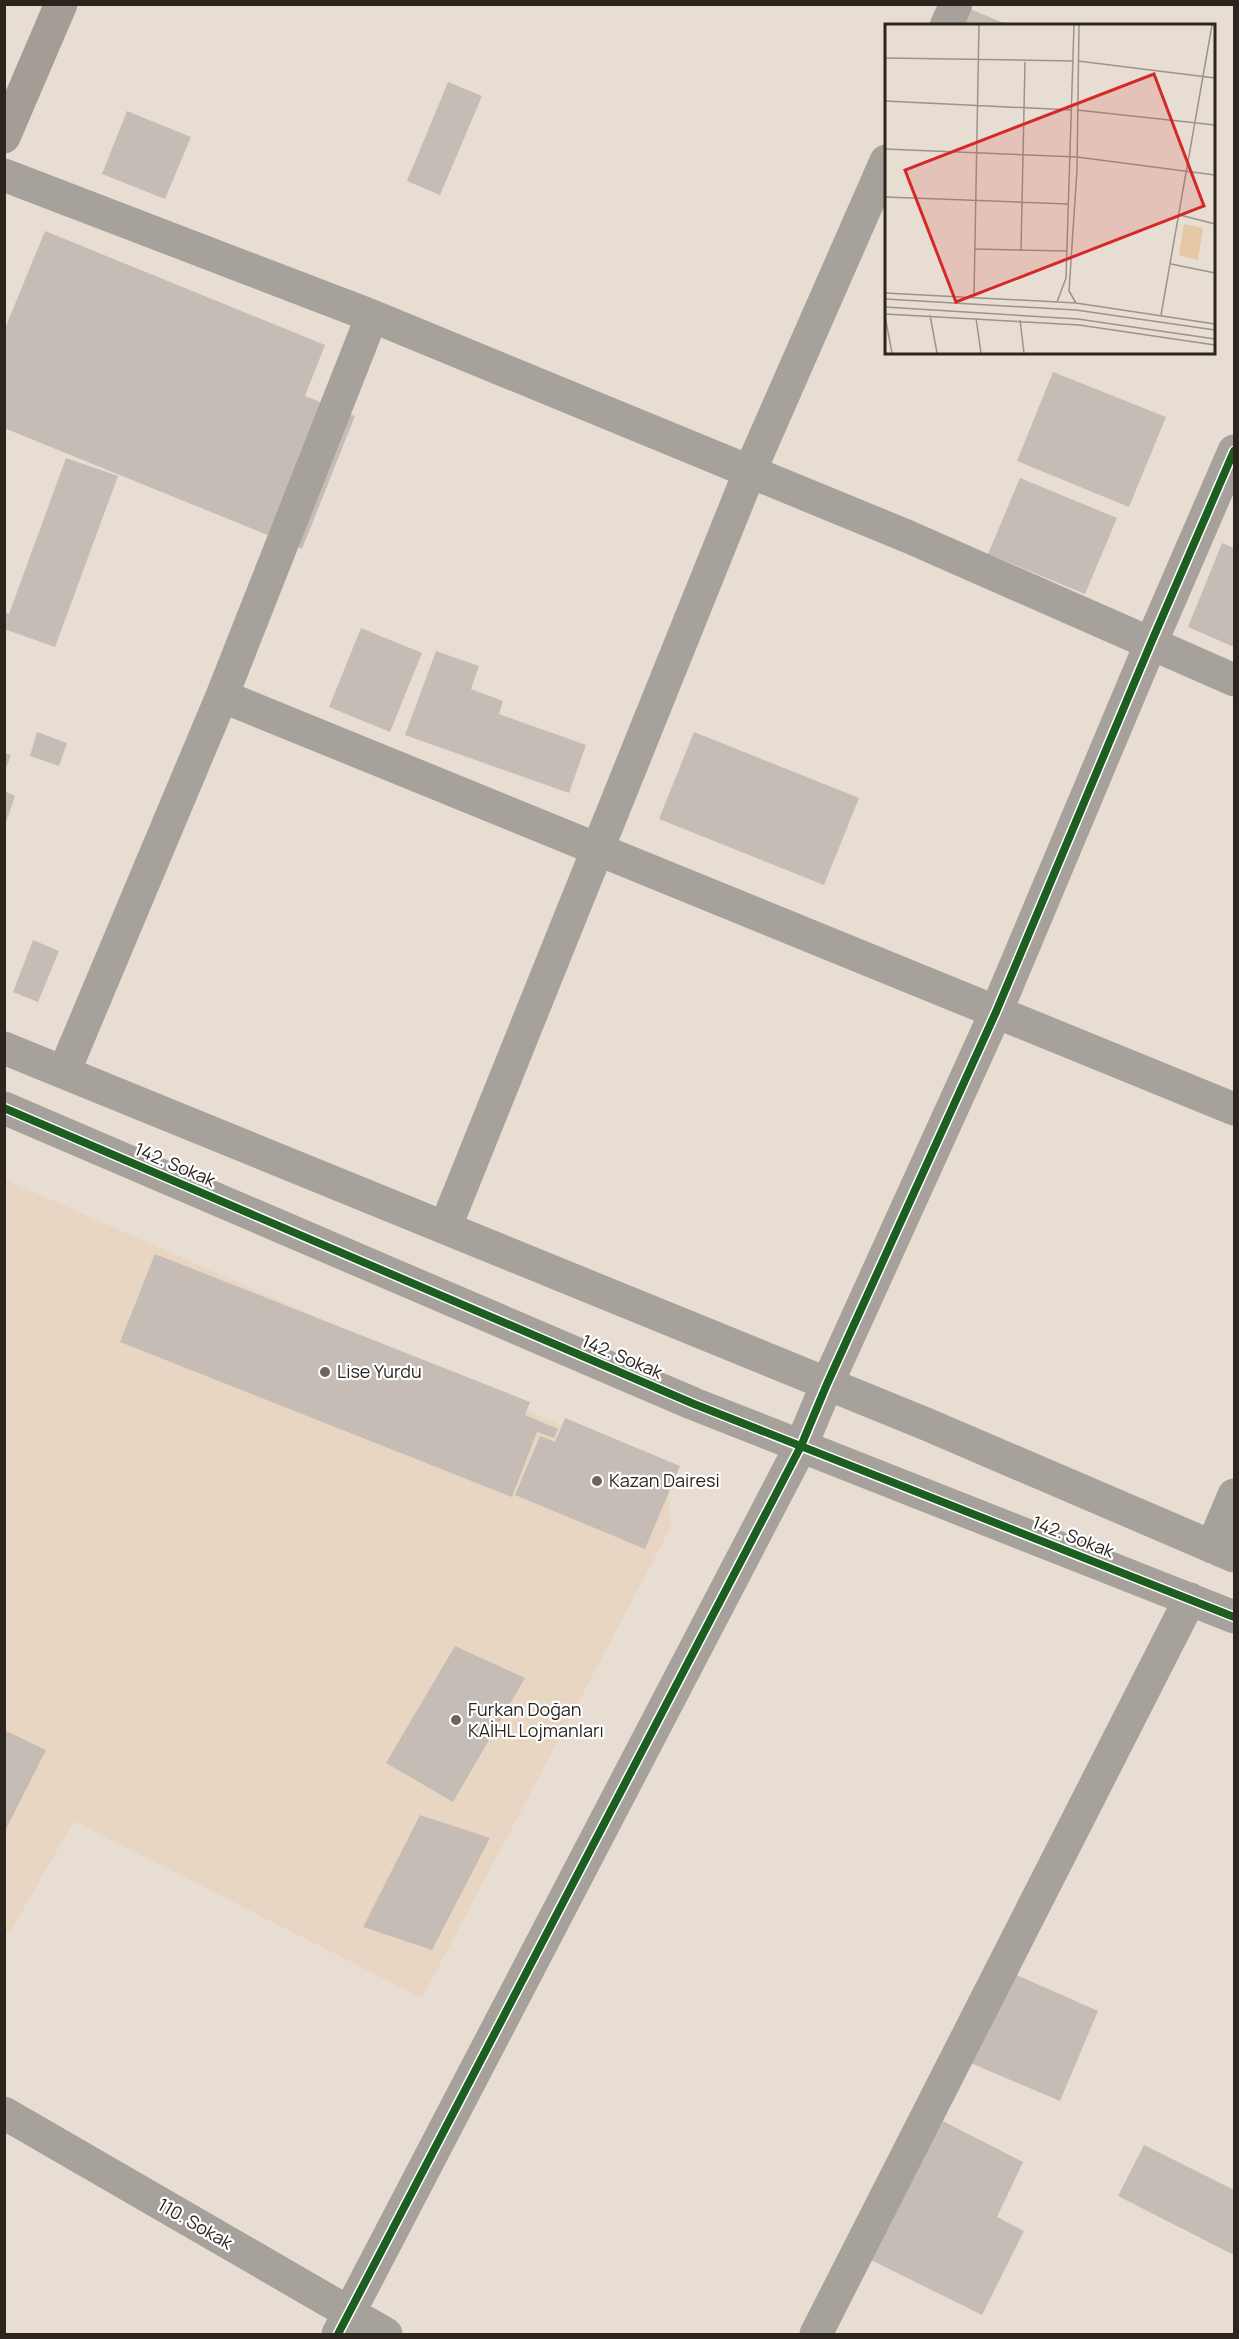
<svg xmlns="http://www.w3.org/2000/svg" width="1239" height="2339" font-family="Manrope,sans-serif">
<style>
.built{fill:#e8d6c3}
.building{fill:#c5bdb5}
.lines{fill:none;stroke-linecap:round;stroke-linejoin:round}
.minor{stroke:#a6a19b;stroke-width:33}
.highway{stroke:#a49d96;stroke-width:33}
.cycleway-casing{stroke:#fff;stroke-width:11}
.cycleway{stroke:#1b5e20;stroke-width:8}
.poi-dot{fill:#6d655d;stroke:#fff;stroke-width:2}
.labels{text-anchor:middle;stroke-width:4.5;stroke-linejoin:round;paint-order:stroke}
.street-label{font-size:18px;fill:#2c251e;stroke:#fff}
.poi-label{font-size:18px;fill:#2c251e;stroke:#fff;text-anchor:start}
.inset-road{fill:none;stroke:#9c938a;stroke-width:1.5}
.view{fill:#d62828;fill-opacity:0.15;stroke:#d62828;stroke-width:3}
.inset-edge{fill:none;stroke:#2c251e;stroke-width:3}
</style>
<rect width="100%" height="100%" fill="#e7ddd2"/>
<path class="built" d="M4 1179 667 1472 671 1527 422 1998 74 1821 9 1934 5 1931Z"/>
<path class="building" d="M970 9 1011 26H964Z
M448 82 482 96 440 195 407 181Z
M127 111 191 137 165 199 102 174Z
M45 231 325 345 305 396 355 416 302 549 4 428V331Z
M1053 372 1166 417 1129 507 1017 461Z
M66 458 118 476 55 647 4 629 7 619 4 623V612L9 614Z
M1020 478 1117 518 1085 594 988 554Z
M1222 543 1234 548V647L1188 627Z
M361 628 422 653 390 732 329 707Z
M436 651 479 666 471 689 503 701 499 714 586 745 569 793 405 735Z
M37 732 67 743 59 766 30 756Z
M694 732 859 798 824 885 659 819Z
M4 753 11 755 5 771H4Z
M4 791 15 796 5 825H4Z
M33 940 59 951 38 1002 13 992Z
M155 1254 530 1402 525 1415 558 1429 554 1438 537 1432 512 1497 120 1342Z
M565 1418 680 1466 645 1549 515 1495 540 1436 555 1442Z
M455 1646 525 1678 453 1802 386 1763Z
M4 1730 46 1750 4 1833Z
M420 1815 490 1838 432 1950 363 1927Z
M1005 1970 1098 2011 1060 2101 966 2061Z
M935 2117 1023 2162 997 2217 1024 2231 982 2315 865 2257Z
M1144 2145 1234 2190V2255L1118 2196Z"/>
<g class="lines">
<path class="minor" d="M946 26 956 4
M4 175 372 316 909 537 1234 680
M222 696 1234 1109
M4 1048 926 1424 1234 1556
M64 1072 222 696 372 316
M4 1108 694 1404 1234 1617
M445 1228 750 471 886 161
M1212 1547 1234 1495
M4 2113 386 2334
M338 2334 801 1446 827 1384 996 1012 1151 643 1234 451
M816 2334 1190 1599"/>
<path class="highway" d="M4 137 61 4"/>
<g class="cycleway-casing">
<path id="cycleway" d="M4 1108 694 1404 1234 1617
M338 2334 801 1446 827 1384 996 1012 1151 643 1234 451"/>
</g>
<use href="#cycleway" class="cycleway"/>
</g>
<g class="poi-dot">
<circle cx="325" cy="1372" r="6"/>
<circle cx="597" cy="1481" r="6"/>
<circle cx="456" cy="1720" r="6"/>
</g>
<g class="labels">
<g class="street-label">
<text transform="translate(175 1165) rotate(23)" y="6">142. Sokak</text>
<text transform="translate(622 1357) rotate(23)" y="6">142. Sokak</text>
<text transform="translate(1073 1537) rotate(21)" y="6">142. Sokak</text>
<text transform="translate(195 2224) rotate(30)" y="6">110. Sokak</text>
</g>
<g class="poi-label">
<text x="337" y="1378">Lise Yurdu</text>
<text x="609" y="1487">Kazan Dairesi</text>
<text x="468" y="1716">Furkan Doğan<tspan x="468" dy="21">KAİHL Lojmanları</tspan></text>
</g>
</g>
<g transform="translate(885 24)">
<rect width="330" height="330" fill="#e7ddd2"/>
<path d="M299 200 318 204 313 236 294 231Z" fill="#e6c7a6"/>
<path class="inset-road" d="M0 34 188 37M193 37 330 54M0 77 186 86M192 86 330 101M0 125 192 133 330 151M0 173 183 180M295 191 330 200M89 225 182 227M136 226 140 38M286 240 330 249M0 269 191 279 330 300M89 272 94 1M0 275 191 286 330 306M172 278 181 254 189 1M191 279 184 267 192 146 194 1M0 283 193 295 330 315M0 290 194 301 330 321M45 291 52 329M276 291 327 1M0 292 7 329M91 294 96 329M135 296 139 329"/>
<path class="view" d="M269 50 319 182 71 278 20 146Z"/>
<rect width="330" height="330" class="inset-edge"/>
</g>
<rect width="1239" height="2339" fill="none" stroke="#2c251e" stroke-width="12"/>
</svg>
